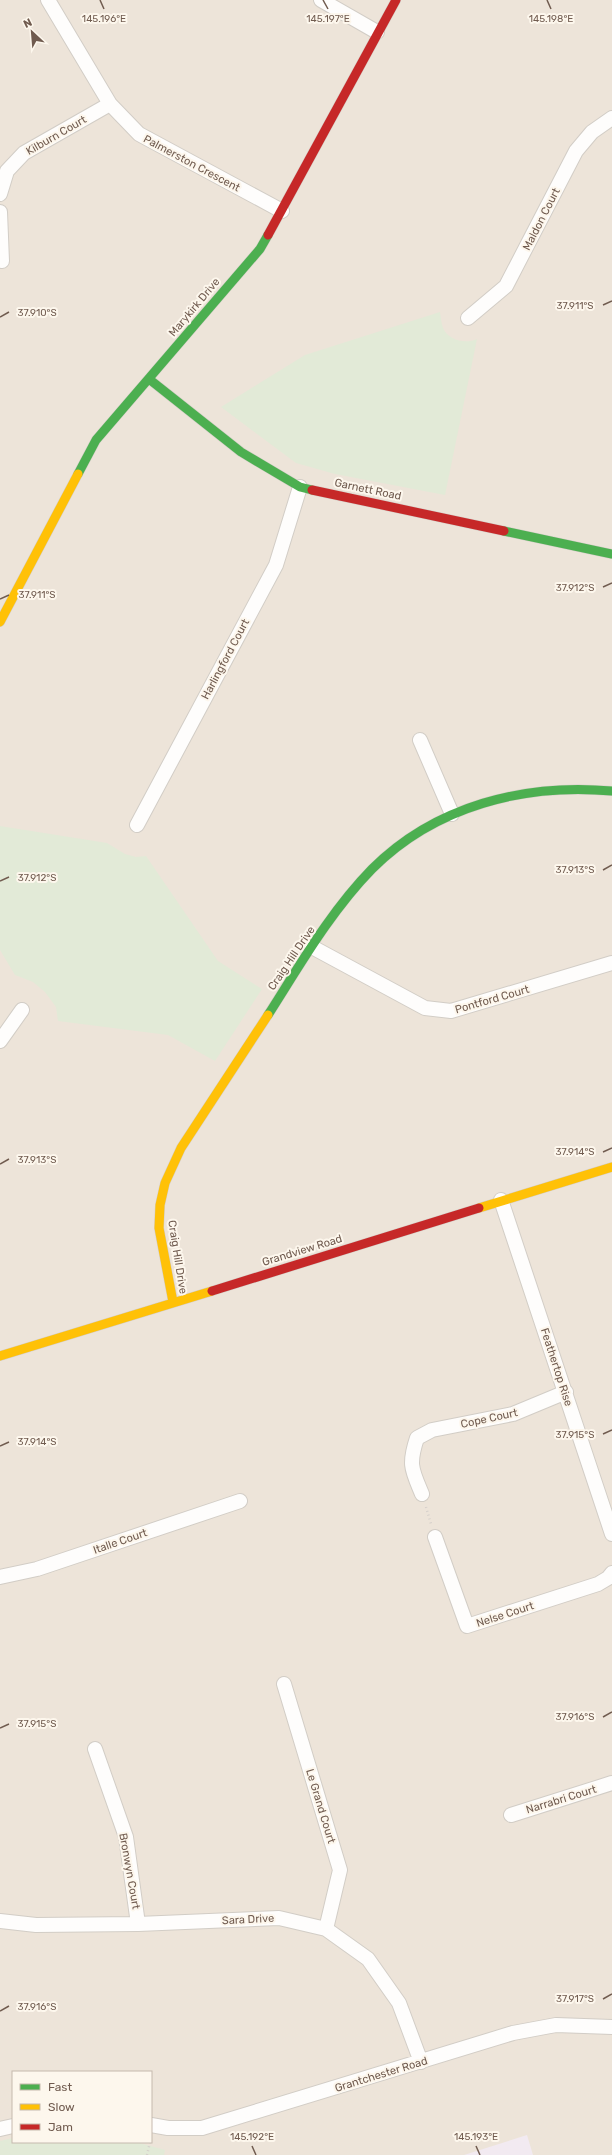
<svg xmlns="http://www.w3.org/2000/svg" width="612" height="2155" font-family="Rubik,sans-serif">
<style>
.residential{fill:#ede4d9;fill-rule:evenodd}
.education{fill:#f2eaf1}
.green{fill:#e2ead7}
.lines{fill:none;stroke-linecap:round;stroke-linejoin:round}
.street-casing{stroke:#d2cdc6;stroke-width:16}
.fast-casing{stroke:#d4cec8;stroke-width:10}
.slow-casing{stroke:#d4cec8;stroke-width:10}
.jam-casing{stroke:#d4cec8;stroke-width:10}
.path{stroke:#d6d0cb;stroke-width:2.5;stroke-dasharray:1 3;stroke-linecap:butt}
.street{stroke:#fefdfc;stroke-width:14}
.fast{stroke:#4caf50;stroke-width:9}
.slow{stroke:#ffc107;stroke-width:9}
.jam{stroke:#c62828;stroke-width:9}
.ticks{fill:none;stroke:#705b4f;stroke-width:1.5}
.labels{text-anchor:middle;stroke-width:4;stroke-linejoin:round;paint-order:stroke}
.street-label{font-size:11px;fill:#705b4f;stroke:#fdf7ed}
.ticks-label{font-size:10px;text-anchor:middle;fill:#705b4f;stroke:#fdf7ed;stroke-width:4;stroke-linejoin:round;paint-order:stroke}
</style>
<rect width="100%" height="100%" fill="#f5f1eb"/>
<path class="residential" d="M0 0H612V2155H0ZM13 2072H151V2142H13Z"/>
<path class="education" d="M527 2135 533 2155H464Z"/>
<path class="green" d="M440 312C441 317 441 323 443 328 449 341 466 344 477 339L445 495 335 474 296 463 221 407 305 355Z
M0 826 107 843 125 854 136 857 146 856 218 961 262 989 215 1061 168 1035 58 1021 56 1007 45 992 33 982 15 975 0 950Z
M13 2138V2142H136L165 2150 164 2155H0V2141Z"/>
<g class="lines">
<g class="street-casing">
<path id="street" d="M48 0 110 104 139 134 282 211
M321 0 377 32
M0 194 7 171 24 153 110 104
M0 212 2 261
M468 318 506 286 576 151 592 132 612 118
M420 740 452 814
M137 825 276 565 300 487
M312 947 425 1008 451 1011 612 963
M0 1041 22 1010
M501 1200 612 1534
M422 1494C412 1470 408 1465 417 1438L432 1430 513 1414 566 1392
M435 1537 467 1626 598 1584 608 1578 612 1573
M0 1577 37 1569 240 1501
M284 1684 340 1870 326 1929
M95 1749 126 1837 138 1924
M511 1815 612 1783
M0 1921 36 1925 138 1924 279 1918 326 1929 368 1959 399 2003 421 2062
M151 2125 168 2128H202L513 2033 556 2025 612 2027
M0 2129 13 2126"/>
</g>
<g class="fast-casing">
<path id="fast" d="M149 379 241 452 300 487 312 490
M78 474 96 440 260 249 268 235
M504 531 612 554
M268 1015C300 965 330 912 372 869 435 806 524 783 612 791"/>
</g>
<g class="slow-casing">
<path id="slow" d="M0 622 78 474
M479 1208 612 1167
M173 1302 159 1228 160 1205 165 1183 181 1148 268 1015
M0 1356 212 1291"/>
</g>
<g class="jam-casing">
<path id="jam" d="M268 235 396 0
M312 490 504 531
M212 1291 479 1208"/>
</g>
<path class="path" d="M426 1507 431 1524
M147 2155 150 2142"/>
<use href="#street" class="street"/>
<use href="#fast" class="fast"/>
<use href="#slow" class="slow"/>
<use href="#jam" class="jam"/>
</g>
<path class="ticks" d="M100 0 104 9M323 0 328 9M547 0 551 9M603 305 612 301M0 317 9 312M603 587 612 583M0 599 9 595M603 870 612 865M0 881 9 877M603 1152 612 1148M0 1164 9 1159M603 1434 612 1430M0 1446 9 1442M603 1717 612 1712M0 1728 9 1724M603 1999 612 1994M0 2011 9 2006M252 2146 256 2155M476 2146 480 2155"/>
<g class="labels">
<g class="street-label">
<text transform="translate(56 135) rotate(-30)" y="4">Kilburn Court</text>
<text transform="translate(192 163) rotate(28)" y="4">Palmerston Crescent</text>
<text transform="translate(541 219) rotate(-63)" y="4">Maldon Court</text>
<text transform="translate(194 307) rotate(-50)" y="4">Marykirk Drive</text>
<text transform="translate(368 489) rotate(12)" y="4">Garnett Road</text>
<text transform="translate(225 659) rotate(-62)" y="4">Harlingford Court</text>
<text transform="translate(291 958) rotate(-56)" y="4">Craig Hill Drive</text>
<text transform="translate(492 999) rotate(-16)" y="4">Pontford Court</text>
<text transform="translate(302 1250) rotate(-17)" y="4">Grandview Road</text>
<text transform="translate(178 1257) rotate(81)" y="4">Craig Hill Drive</text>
<text transform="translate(557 1367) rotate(72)" y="4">Feathertop Rise</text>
<text transform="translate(489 1418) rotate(-12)" y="4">Cope Court</text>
<text transform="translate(120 1541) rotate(-19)" y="4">Italle Court</text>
<text transform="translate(505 1614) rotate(-18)" y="4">Nelse Court</text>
<text transform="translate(561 1799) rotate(-17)" y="4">Narrabri Court</text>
<text transform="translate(321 1806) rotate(73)" y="4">Le Grand Court</text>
<text transform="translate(130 1871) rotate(80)" y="4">Bronwyn Court</text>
<text transform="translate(248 1919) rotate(-3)" y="4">Sara Drive</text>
<text transform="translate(381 2074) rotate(-17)" y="4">Grantchester Road</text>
</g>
</g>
<g class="ticks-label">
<text x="104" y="22">145.196°E</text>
<text x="328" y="22">145.197°E</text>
<text x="551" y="22">145.198°E</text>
<text x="575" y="309">37.911°S</text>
<text x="37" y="316">37.910°S</text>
<text x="575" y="591">37.912°S</text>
<text x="37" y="598">37.911°S</text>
<text x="575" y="873">37.913°S</text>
<text x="37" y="881">37.912°S</text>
<text x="575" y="1155">37.914°S</text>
<text x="37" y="1163">37.913°S</text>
<text x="575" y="1438">37.915°S</text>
<text x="37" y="1445">37.914°S</text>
<text x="575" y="1720">37.916°S</text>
<text x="37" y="1727">37.915°S</text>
<text x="575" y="2002">37.917°S</text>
<text x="37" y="2010">37.916°S</text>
<text x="252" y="2140">145.192°E</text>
<text x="476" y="2140">145.193°E</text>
</g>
<rect x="12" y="2071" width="140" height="72" fill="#fdf7ed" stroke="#c5b9ae"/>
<rect x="20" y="2084" width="20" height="6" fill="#4caf50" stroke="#c5b9ae"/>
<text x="48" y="2091" font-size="12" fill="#705b4f">Fast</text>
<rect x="20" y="2104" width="20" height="6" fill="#ffc107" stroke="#c5b9ae"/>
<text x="48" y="2111" font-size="12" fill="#705b4f">Slow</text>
<rect x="20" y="2124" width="20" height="6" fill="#c62828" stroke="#c5b9ae"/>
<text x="48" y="2131" font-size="12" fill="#705b4f">Jam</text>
<g transform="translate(32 32) rotate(334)" stroke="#fdf7ed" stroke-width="3" paint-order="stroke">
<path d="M0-3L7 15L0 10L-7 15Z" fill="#705b4f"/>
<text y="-6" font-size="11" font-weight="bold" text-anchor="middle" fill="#705b4f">N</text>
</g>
</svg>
